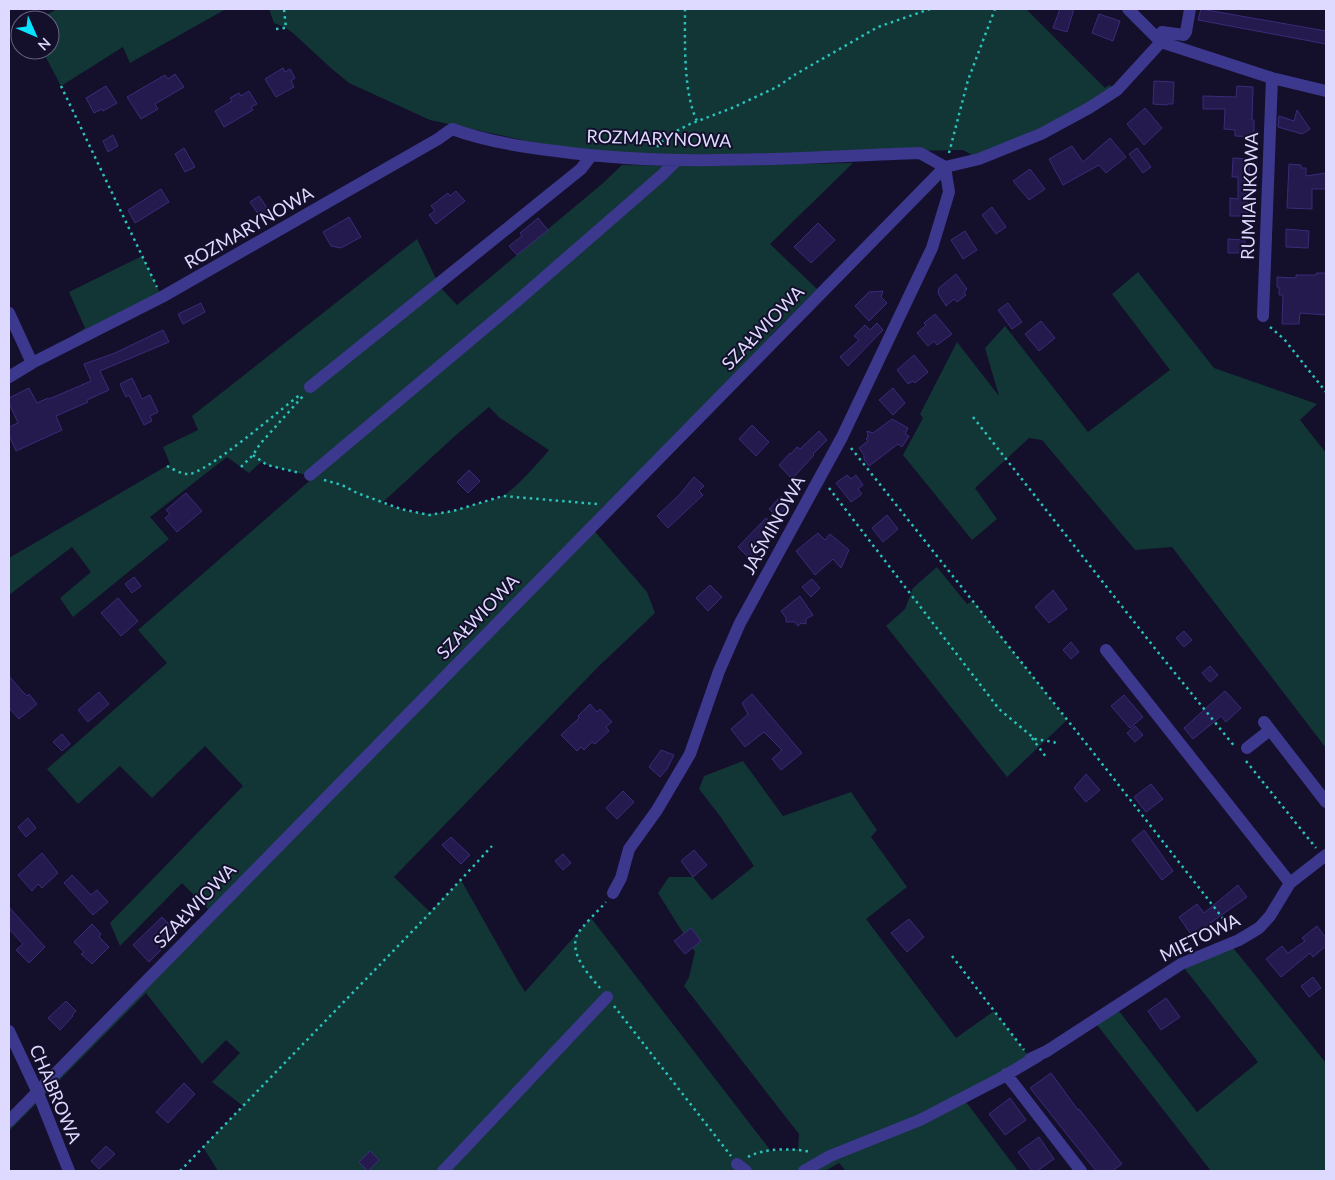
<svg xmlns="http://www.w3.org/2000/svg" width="1335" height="1180" font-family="Lato,sans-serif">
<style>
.green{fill:#123635;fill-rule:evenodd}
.building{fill:#251a4d;stroke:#3b2b7a}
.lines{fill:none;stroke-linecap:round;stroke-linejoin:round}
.path{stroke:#29c3bb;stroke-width:2.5;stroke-dasharray:2.5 4;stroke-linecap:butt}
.minor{stroke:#3c388d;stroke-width:12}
.labels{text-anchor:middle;stroke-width:4;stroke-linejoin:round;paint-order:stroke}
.street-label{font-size:18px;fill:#ded9ff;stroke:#140f2b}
</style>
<rect width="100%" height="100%" fill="#140f2b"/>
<path class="green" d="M57 9H226L130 63 123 47 61 86 42 50H50V20H38Z
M269 9H1026L1105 88 1109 85 1117 90 979 159 963 150 669 155 601 152 536 143 430 120 349 83 332 69 293 33 286 28 274 23Z
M853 163 770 244 817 289 770 336 774 342 591 527 647 592 655 613 599 666 394 877 430 912 461 880 517 979 525 992 591 918 771 1151 798 1149 799 1134 684 986 689 977 695 952 658 893 669 877H693L712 900 754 866 720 816 699 789 704 776 743 761 783 816 851 792 877 830 871 837 907 887 866 919 956 1038 994 1011 1030 1058 963 1098 1018 1171H846L839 1163 825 1171H218L203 1147 243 1106 212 1082 240 1053 226 1040 202 1064 146 993 9 1131V1121L203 924 208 909 182 883 120 946 110 923 243 786 205 746 152 798 120 766 78 804 47 769 167 663 138 630 314 477 267 465 261 462 249 473 227 457 150 517 169 539 73 617 60 598 91 572 72 547 9 595V558L170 464 163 447 198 430 192 416 417 239 440 287 457 305 602 184 622 165 692 166ZM489 407 500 418 549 450C539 462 515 490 502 496 494 500 484 502 476 504 436 517 422 517 382 503L456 435Z
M142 256 162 297 32 363 85 328 69 292Z
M1138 272 1214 368 1317 404 1300 420 1326 453V748L1172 547 1135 550 1042 440 1029 438 975 488 997 519 972 540 903 455 923 418 920 414 957 342 999 396 985 348 1005 326 1088 432 1170 370 1112 294Z
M937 567 967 604 973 601 1067 720 1007 777 886 626 905 609 913 588Z
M1230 944 1326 1063V1171H1211L1094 1021 1115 1006 1197 1112 1258 1062 1181 964Z"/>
<path class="building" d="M1060 9H1074L1067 32 1053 28Z
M1201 9 1326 31V44L1198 20Z
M1099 14 1120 21 1113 41 1092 33Z
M283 68 285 72 290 69 295 78 291 81 294 87 276 97 265 79Z
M175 74 184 87 155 104 158 109 141 119 127 97 165 75 168 79Z
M1154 81 1174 82 1173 104H1167V105L1153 104Z
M106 86 117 103 103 111 102 109 94 113 86 98Z
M1237 86 1253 87 1252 120H1254V137L1235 136V130L1224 129 1225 109H1203V96L1236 97Z
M249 91 257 104 251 107 253 110 224 127 215 111 232 101 230 98 239 93 241 96Z
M1145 108 1162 128 1144 145 1127 124Z
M1297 110 1310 129 1302 134 1278 127 1279 116 1294 121Z
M113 135 118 146 108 152 103 141Z
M1110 138 1126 157 1106 173 1099 165 1063 185 1049 159 1072 146 1083 162Z
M184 148 195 167 185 172 175 154Z
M1137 148 1151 167 1143 173 1129 154Z
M1233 158 1250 159 1247 199V216H1230V198L1238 199V177H1232Z
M1289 164 1301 165V168H1306V176L1326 173V189H1312V209L1287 208Z
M1030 169 1045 189 1029 200 1013 181Z
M161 189 169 202 135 223 128 210Z
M456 191 465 201 436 224 429 215 435 211 431 206 448 193 450 196Z
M259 196 270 212 261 218 250 202Z
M992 207 1006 227 996 234 982 215Z
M349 217 361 237 341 248 331 246 323 232Z
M538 218 548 230 517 255 509 246 522 236 520 233Z
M818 223 835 240 811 263 794 247Z
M1286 229 1309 231 1308 248 1286 247Z
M965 231 977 250 963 259 951 240Z
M1228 239 1245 240V253H1228Z
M1316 273H1326V315L1300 313 1299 324H1282L1283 295H1279V287H1277V277L1296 278V275H1316Z
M956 274 967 289 964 292 966 295 957 302 954 299 946 306 938 293 939 288Z
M883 291 881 297 887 303 869 321 855 306 869 292Z
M201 303 205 312 183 324 178 314Z
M1008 303 1022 322 1012 329 998 310Z
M935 314 952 334 937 345 934 341 928 346 917 333 926 325 924 323Z
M1041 321 1055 338 1039 351 1025 334Z
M877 323 883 330 848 366 840 357 859 340 854 336 865 325 870 330Z
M163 330 169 342 100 371 109 390 87 400 88 402 56 416 62 430 16 451 9 435V427L18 423 9 403V398L29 388 37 403 48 398 49 399 91 381 84 364 115 353Z
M914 355 928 372 915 383 913 381 908 384 897 370Z
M132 378 142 399 150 395 158 412 150 416 152 421 144 425 129 395 126 397 120 384Z
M893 388 905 403 893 415 879 400Z
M892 419 908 428 905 434 909 436 902 447 898 444 869 466 864 459V455L859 448 868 441 866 439 868 437 867 431 873 433Z
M752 425 769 442 756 456 739 439Z
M819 431 827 440 813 454 814 455 792 479 779 465 790 453 791 454 797 447 800 449Z
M469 470 480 481 468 493 457 482Z
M847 475 851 479 856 475 863 485 858 489 862 494 851 502 836 483Z
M694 477 704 486 699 491 703 495 668 528 657 516 680 494Z
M186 493 202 511 177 532 165 518 170 514 166 510Z
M781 496 790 505 777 517 769 509Z
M887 515 898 529 883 542 872 528Z
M766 518 777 530 768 539 771 541 752 561 738 547Z
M818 533 825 540 830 534 849 550 841 568 833 559 815 575 796 551Z
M134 577 141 586 132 593 125 584Z
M812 579 820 588 811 597 802 587Z
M710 585 722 597 708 611 696 598Z
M1053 590 1067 609 1049 623 1035 607Z
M800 596 813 615 806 619V624L801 623 798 626 795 622H786V618L781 611Z
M118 598 138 621 121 636 101 613Z
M1184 631 1192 640 1184 647 1176 638Z
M1071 642 1079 652 1071 659 1063 650Z
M1210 666 1218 675 1210 682 1202 673Z
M9 676 22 691 27 696 29 694 37 704 19 719 9 708Z
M1225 691 1241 708 1226 722 1221 716 1193 739 1184 728Z
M99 692 109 704 88 722 78 710Z
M752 694 802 753 781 770 772 759 782 750 764 732 745 747 731 729 748 714 742 703Z
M1124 695 1143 717 1130 728 1111 706Z
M590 704 597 712 600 709 612 722 606 727 609 731 595 744 592 742 584 750 581 747 577 751 561 735 579 718 578 716Z
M1135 726 1143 735 1135 742 1127 733Z
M62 734 70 744 62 751 53 742Z
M661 750 674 755 667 769 660 777 649 767Z
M1086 774 1100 790 1086 802 1074 788Z
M1151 784 1163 799 1146 812 1134 797Z
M623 791 634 802 617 819 606 808Z
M28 818 36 828 26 837 18 827Z
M1144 830 1173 871 1162 880 1132 840Z
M451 837 470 855 461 864 442 845Z
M694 850 707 865 693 877 681 861Z
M42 853 58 873 42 888 38 884 32 891 18 875Z
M563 854 571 863 563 870 555 861Z
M72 875 91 895 97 890 108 902 93 915 64 883Z
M1238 885 1247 897 1192 936 1179 917 1197 904 1204 913Z
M9 907 45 947 29 963 16 950 23 944 9 929Z
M162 917 178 933 149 962 133 945Z
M909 919 924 937 907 952 891 933Z
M92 924 101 934 99 937 109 947 92 964 81 954 84 952 74 942Z
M1317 926 1326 938V946L1313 957 1310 953 1281 977 1266 959 1282 946 1288 953 1305 941 1302 938Z
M691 928 701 941 685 954 674 941Z
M1313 977 1321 988 1309 997 1301 986Z
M1166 998 1180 1017 1161 1030 1148 1011Z
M66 1001 76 1011 72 1015 73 1016 60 1030 48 1018Z
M1051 1073 1078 1110 1079 1109 1122 1164 1112 1171H1096L1030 1088Z
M184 1083 195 1094 168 1123 156 1112Z
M1010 1098 1026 1120 1005 1135 989 1114Z
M1039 1137 1054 1159 1037 1171H1032L1018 1152Z
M106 1146 115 1154 99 1169 91 1161Z
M370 1151 379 1160 368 1171 359 1162Z"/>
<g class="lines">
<path class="path" d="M685 9C685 41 683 92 697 121
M276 29 286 28 284 9
M61 86 157 287
M657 147 667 136 690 124 732 108 777 87 796 74 878 27 930 9
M949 153 968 80 995 9
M1270 327 1284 339 1326 392
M973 417 1157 651 1235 747
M851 448 1096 756 1232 930
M253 455 267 465 300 473
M167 466C173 469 181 474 188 474 205 475 282 408 301 394
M241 467 253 455 260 444 303 396
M324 480 342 485 357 493 401 509 429 515 453 511 503 496 597 504
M829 488 999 709 1035 739 1054 742 1058 746
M1032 738 1046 757
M1246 761 1316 848
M952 956 1024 1050
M600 988C589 975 569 954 577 935 581 927 599 910 606 902
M614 1006 731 1156
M748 1157C763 1148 794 1148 811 1152
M180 1171 430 913 492 846"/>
<path class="minor" d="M1128 9 1161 42 1272 78 1326 91
M1161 42 1162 32 1184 35 1186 32 1190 9
M9 313 32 363
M1263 316 1272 78
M9 377 32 363 162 297 438 139 452 129C485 141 521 147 556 151 676 168 799 157 920 153L945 167 979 159 1041 134 1089 108 1117 90 1161 42
M310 387 581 169 591 156
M310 475 516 302 662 175 677 160
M1106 650 1290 883
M1264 722 1326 802
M1247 748 1270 730
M613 893 621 878 629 849 657 810 690 754 719 671 740 623 842 437 932 248 949 192 945 167
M9 1031 38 1093 69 1171
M1030 1059 1047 1051 1181 964 1239 940 1259 928 1270 916 1290 883 1326 855
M1006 1074 1081 1171
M9 1121 945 167
M737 1164 746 1171
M443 1171 607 997
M804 1171 830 1156 920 1120 1001 1078 1038 1056"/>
</g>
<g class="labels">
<g class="street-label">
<text transform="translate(659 139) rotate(2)" y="6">ROZMARYNOWA</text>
<text transform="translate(1250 196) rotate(-88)" y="6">RUMIANKOWA</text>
<text transform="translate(249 228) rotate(-30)" y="6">ROZMARYNOWA</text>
<text transform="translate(763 328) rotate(-46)" y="6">SZAŁWIOWA</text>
<text transform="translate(774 525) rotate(-61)" y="6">JAŚMINOWA</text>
<text transform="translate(478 617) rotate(-46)" y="6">SZAŁWIOWA</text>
<text transform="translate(195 906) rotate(-46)" y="6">SZAŁWIOWA</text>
<text transform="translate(1200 938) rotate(-26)" y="6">MIĘTOWA</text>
<text transform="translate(55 1094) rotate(67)" y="6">CHABROWA</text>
</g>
</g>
<rect width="1335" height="1180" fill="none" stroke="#ded9ff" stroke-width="20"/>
<g transform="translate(35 35) rotate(135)"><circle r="24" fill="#140f2b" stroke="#656080"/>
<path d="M0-4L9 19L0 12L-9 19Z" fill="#05e4ff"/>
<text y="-8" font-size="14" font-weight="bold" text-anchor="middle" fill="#ded9ff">N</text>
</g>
</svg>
